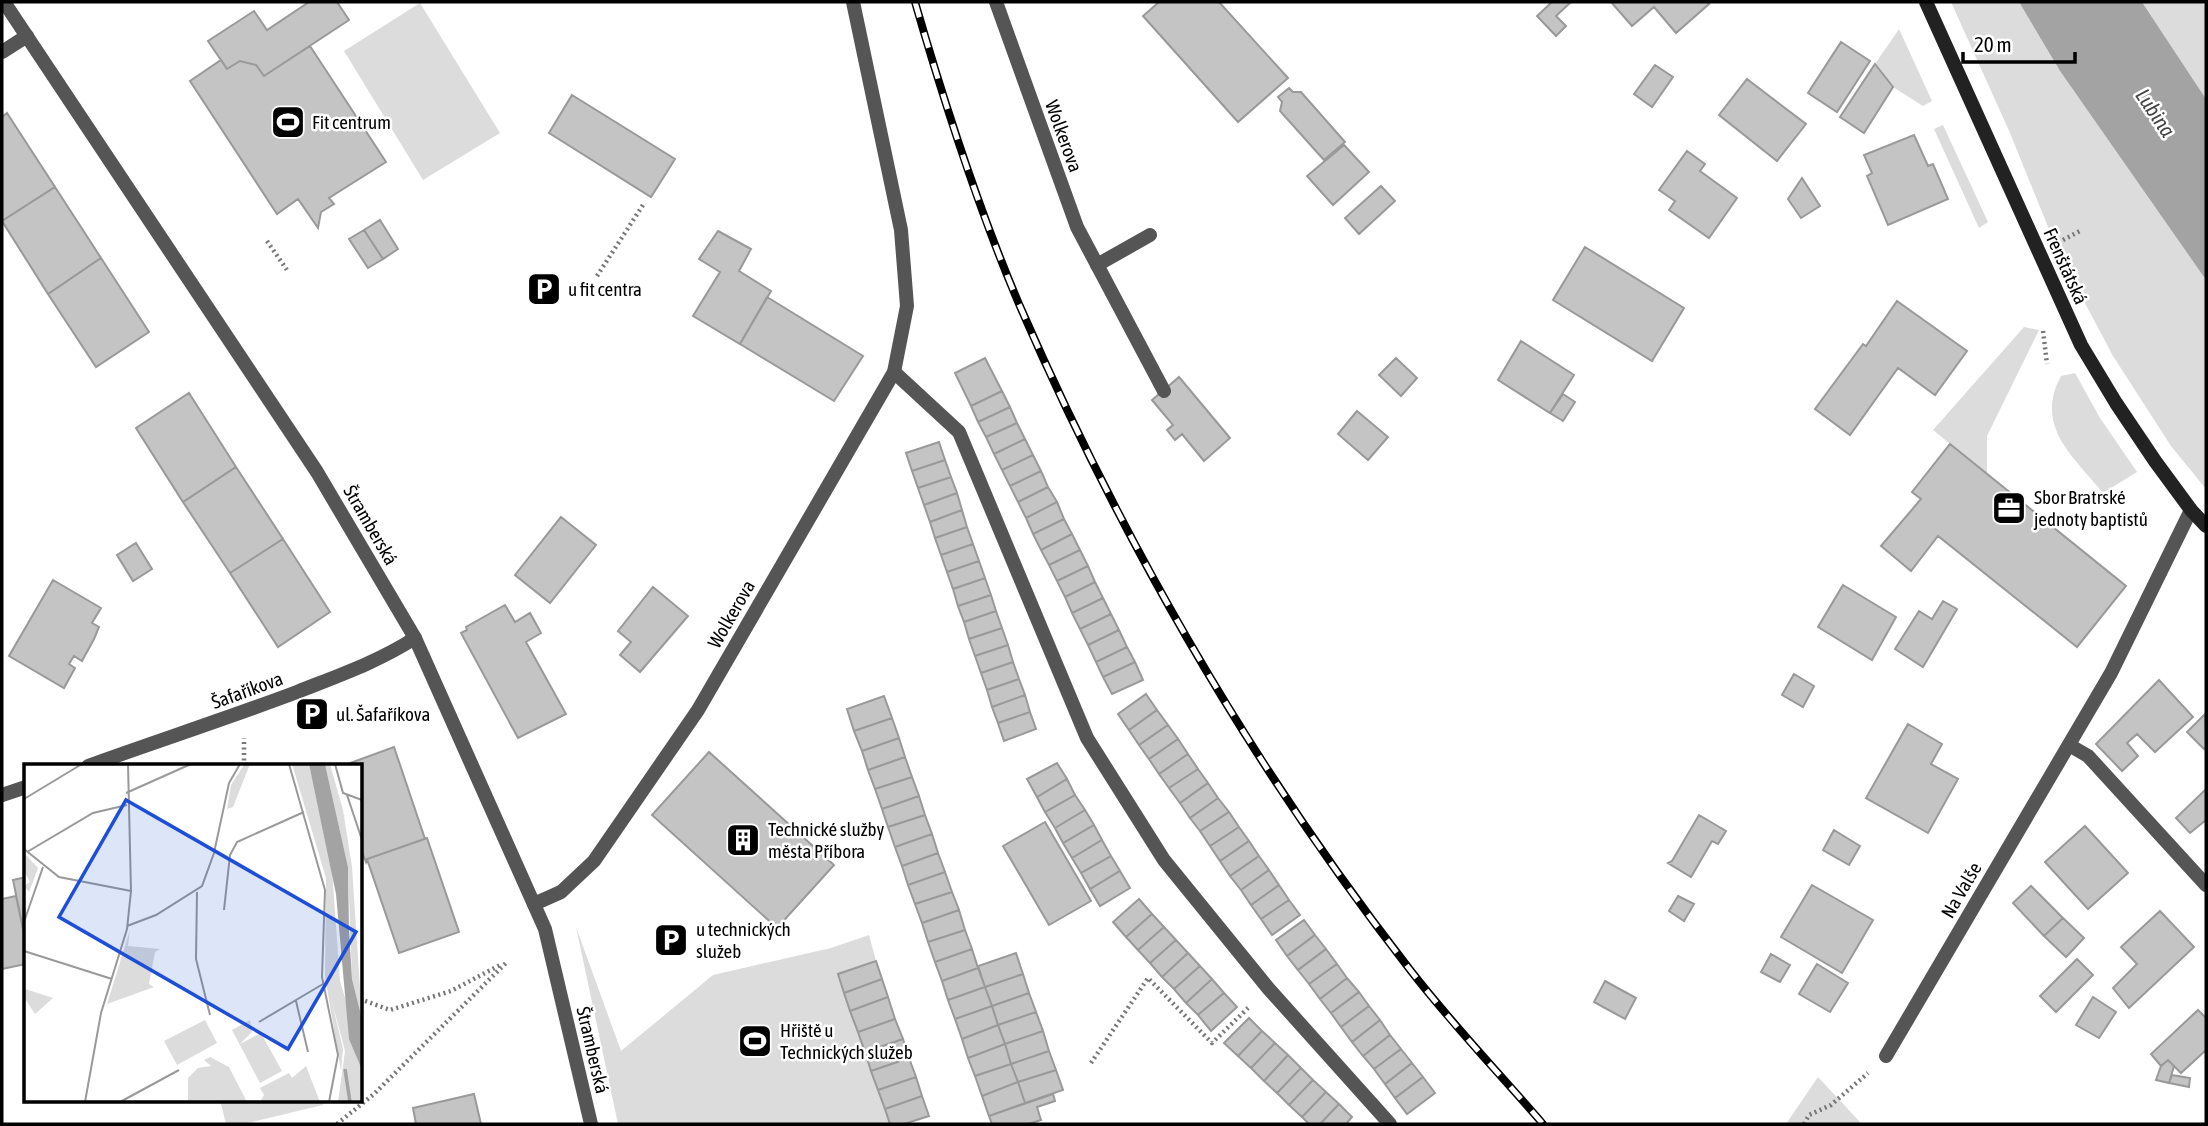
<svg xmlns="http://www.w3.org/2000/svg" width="2208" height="1126" font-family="'Asap Condensed',sans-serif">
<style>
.green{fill:#dcdcdc}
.water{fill:#a3a3a3}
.building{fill:#c4c4c4;stroke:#999;stroke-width:2}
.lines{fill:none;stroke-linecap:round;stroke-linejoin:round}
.path{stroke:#777;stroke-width:4.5;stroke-dasharray:2 3.5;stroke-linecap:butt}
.service{stroke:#555;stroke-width:14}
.minor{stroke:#555;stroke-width:14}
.tertiary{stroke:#555;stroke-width:14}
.secondary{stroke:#222;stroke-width:14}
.rail-casing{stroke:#000;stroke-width:8}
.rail{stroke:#fff;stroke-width:5;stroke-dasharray:16;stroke-linecap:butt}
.labels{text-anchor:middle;stroke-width:5;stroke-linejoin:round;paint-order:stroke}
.poi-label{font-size:19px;fill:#000;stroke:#fff;text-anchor:start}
.street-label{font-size:19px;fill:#000;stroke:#fff}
.water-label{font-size:21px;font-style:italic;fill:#444;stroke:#fff}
.inset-river{fill:none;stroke:#a3a3a3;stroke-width:3.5}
.inset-road{fill:none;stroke:#999;stroke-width:2}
.view{fill:#1d4ed8;fill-opacity:0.15;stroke:#1d4ed8;stroke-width:3.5}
.inset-edge{fill:none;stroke:#000;stroke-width:3.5}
</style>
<rect width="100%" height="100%" fill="#fff"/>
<path class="green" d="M1951 2H2019L2060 71 2206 280V489L2171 446 2113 356 2059 254 2010 133Z
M2142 2H2202L2206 8V99Z
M420 3 500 133 423 180 344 51Z
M1899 29 1932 101 1923 106 1893 87 1875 64Z
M1943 125 1988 222 1979 228 1934 129Z
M2024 327 2039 330 1987 436V474L1933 430Z
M2075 373 2100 418 2137 472 2103 493C2073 456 2034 426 2061 376Z
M576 927 621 1051 713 975 831 948 869 935 876 961 838 975 890 1124H618Z
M1818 1077 1859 1121 1861 1124H1786Z
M220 1100H322L323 1105 243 1124H226Z"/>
<path class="water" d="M2019 2H2142L2206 99V280L2060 71Z"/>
<path class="building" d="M309 2H337L349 20 264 76 256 65 240 61 227 69 208 41 254 11 267 30Z
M1159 2H1219L1288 78 1238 122 1143 16Z
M1552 2H1571L1556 16 1566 26 1556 36 1537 16Z
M1611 2H1706L1709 4 1676 33 1654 7 1632 26Z
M1841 42 1870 61 1837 112 1808 93Z
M310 46 386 162 329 198 334 204 321 212 318 228 298 199 277 214 190 81 221 60 227 69 240 61 256 65 264 76Z
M1875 64 1893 87 1864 133 1840 117Z
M1655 65 1673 77 1652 107 1634 94Z
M1747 79 1806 124 1777 161 1719 115Z
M1289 88 1293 92H1301L1345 142 1324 160 1280 111 1282 102 1278 97Z
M572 95 675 159 651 197 549 133Z
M7 113 55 187 2 221V117Z
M1914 135 1928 166 1933 164 1948 199 1888 225 1867 176 1872 173 1864 155Z
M1344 145 1369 172 1333 205 1307 176Z
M1687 151 1705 164 1700 171 1737 198 1709 238 1669 210 1675 201 1659 190Z
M1802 178 1820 206 1801 218 1788 199Z
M1381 186 1395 201 1359 234 1345 218Z
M55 187 101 258 48 294 2 221Z
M380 220 398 249 383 259 364 230Z
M364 230 383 259 368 268 349 239Z
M718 231 751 249 739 271 771 291 740 344 693 316 720 272 699 259Z
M1585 247 1684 308 1652 361 1553 300Z
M101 258 149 332 96 367 48 294Z
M767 297 863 356 834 401 740 344Z
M1897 301 1967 351 1935 395 1898 368 1850 435 1815 409 1863 344 1866 346Z
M1521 341 1574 375 1550 413 1498 380Z
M985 358 1002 391 971 406 955 373Z
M1396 358 1417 378 1401 396 1379 375Z
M1179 377 1230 438 1204 461 1182 434 1175 440 1167 430 1173 425 1152 400Z
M1002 391 1010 407 978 422 971 406Z
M189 393 236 467 183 502 136 428Z
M1563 394 1575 402 1563 421 1550 413Z
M1010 407 1017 423 986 437 978 422Z
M1357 411 1388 437 1368 460 1338 434Z
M1017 423 1025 439 994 454 986 437Z
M1025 439 1033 455 1002 470 994 454Z
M939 442 945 460 912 471 906 453Z
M1950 444 2126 586 2077 647 1938 536 1911 571 1881 546 1921 499 1912 492Z
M1033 455 1041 471 1010 486 1002 470Z
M945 460 951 477 918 488 912 471Z
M236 467 283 539 230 573 183 502Z
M1041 471 1048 487 1018 502 1010 486Z
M951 477 957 493 924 505 918 488Z
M1048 487 1057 502 1026 518 1018 502Z
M957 493 962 510 930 522 924 505Z
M1057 502 1064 519 1033 534 1026 518Z
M962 510 967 527 935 538 930 522Z
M561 517 596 545 550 603 515 575Z
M1064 519 1072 534 1041 550 1033 534Z
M967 527 973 544 941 555 935 538Z
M1072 534 1080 550 1049 565 1041 550Z
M283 539 330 612 278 647 230 573Z
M136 543 152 569 133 581 117 555Z
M973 544 979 561 947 572 941 555Z
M1080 550 1088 566 1057 581 1049 565Z
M979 561 985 578 953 589 947 572Z
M1088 566 1095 582 1065 597 1057 581Z
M985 578 991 595 958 606 953 589Z
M53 580 101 608 92 623 99 627 94 639 82 661 74 656 69 664 75 668 64 688 9 656Z
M1095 582 1103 598 1072 613 1065 597Z
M1843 585 1896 617 1872 660 1818 627Z
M653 587 688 616 640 672 620 655 631 642 618 631Z
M991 595 996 611 964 622 958 606Z
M1103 598 1111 614 1080 629 1072 613Z
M1943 601 1957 609 1923 667 1895 649 1919 611 1932 619Z
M505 605 515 622 530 613 541 633 526 642 566 714 518 738 461 633 467 630 466 627Z
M996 611 1002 628 969 639 964 622Z
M1111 614 1119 630 1088 645 1080 629Z
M1002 628 1008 645 975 656 969 639Z
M1119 630 1127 647 1096 662 1088 645Z
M1008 645 1013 662 981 673 975 656Z
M1127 647 1135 662 1103 677 1096 662Z
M1013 662 1019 679 987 690 981 673Z
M1135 662 1143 680 1112 694 1103 677Z
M1794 674 1814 686 1803 707 1782 695Z
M1019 679 1025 695 992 707 987 690Z
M2159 680 2193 717 2155 752 2137 734 2127 743 2138 756 2122 771 2096 744Z
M1146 694 1157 710 1129 730 1118 714Z
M1025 695 1030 712 998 723 992 707Z
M884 696 892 718 854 731 847 709Z
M1157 710 1168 725 1139 745 1129 730Z
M1030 712 1036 729 1004 741 998 723Z
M2205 714 2206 747 2204 749 2187 732Z
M892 718 899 738 862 751 854 731Z
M1908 724 1942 744 1931 764 1958 779 1928 833 1866 798Z
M1168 725 1178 739 1149 759 1139 745Z
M899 738 905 757 868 770 862 751Z
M1178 739 1188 754 1159 774 1149 759Z
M394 747 425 839 367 859 366 862 360 847V766H342Z
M709 752 834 865 777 928 652 815Z
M1188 754 1198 769 1169 788 1159 774Z
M905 757 912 777 875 789 868 770Z
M1057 763 1067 779 1037 797 1027 779Z
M1198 769 1208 783 1180 803 1169 788Z
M912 777 919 796 882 809 875 789Z
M1067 779 1075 795 1045 812 1037 797Z
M1208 783 1218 798 1190 818 1180 803Z
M2206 789V820L2190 833 2176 818Z
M1075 795 1085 810 1055 828 1045 812Z
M919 796 925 815 888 827 882 809Z
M1218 798 1229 812 1200 831 1190 818Z
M1085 810 1094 825 1063 843 1055 828Z
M1229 812 1239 827 1210 846 1200 831Z
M925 815 932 834 895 847 888 827Z
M1699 815 1726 831 1718 844 1712 841 1691 877 1668 863 1672 861Z
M1045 822 1091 901 1049 925 1003 846Z
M1094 825 1102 840 1072 858 1063 843Z
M2085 826 2128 873 2088 909 2045 862Z
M1239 827 1249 841 1220 861 1210 846Z
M1834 830 1860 846 1849 865 1823 850Z
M932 834 938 853 902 866 895 847Z
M427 838 459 932 399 953 367 859Z
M1102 840 1111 856 1081 873 1072 858Z
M1249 841 1259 856 1230 876 1220 861Z
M938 853 945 872 908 885 902 866Z
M1111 856 1120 871 1090 889 1081 873Z
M1259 856 1269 870 1241 890 1230 876Z
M1269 870 1279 885 1251 905 1241 890Z
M1120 871 1130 888 1100 906 1090 889Z
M945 872 952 892 915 904 908 885Z
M26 877V943L13 880Z
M1279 885 1289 900 1261 919 1251 905Z
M1812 885 1873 920 1842 973 1781 937Z
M2031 886 2063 918 2044 936 2013 903Z
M952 892 959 910 922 923 915 904Z
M16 896 26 943V964L2 969V899Z
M1678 896 1694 904 1684 921 1669 911Z
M1139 899 1152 914 1126 937 1113 922Z
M1289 900 1300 915 1272 935 1261 919Z
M959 910 965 930 928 942 922 923Z
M2160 911 2194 947 2129 1008 2113 988 2137 964 2121 947Z
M1152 914 1164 927 1138 950 1126 937Z
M2063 918 2084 938 2066 957 2044 936Z
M1304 920 1315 935 1287 956 1276 940Z
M1164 927 1176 940 1150 963 1138 950Z
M965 930 972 949 935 962 928 942Z
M1315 935 1326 949 1298 970 1287 956Z
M1176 940 1188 953 1162 977 1150 963Z
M972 949 978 968 942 981 935 962Z
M1326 949 1337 964 1309 984 1298 970Z
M1016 953 1023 974 985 987 978 966Z
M1188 953 1200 966 1174 989 1162 977Z
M1771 954 1790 965 1780 982 1761 972Z
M2077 959 2093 975 2056 1012 2040 996Z
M876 961 882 979 844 993 838 974Z
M1337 964 1347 978 1320 999 1309 984Z
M1817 964 1848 983 1830 1012 1799 994Z
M1200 966 1212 979 1186 1003 1174 989Z
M978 968 985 987 948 1000 942 981Z
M1023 974 1029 993 992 1006 985 987Z
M1347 978 1359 992 1331 1013 1320 999Z
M882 979 888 997 850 1011 844 993Z
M1212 979 1224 993 1198 1015 1186 1003Z
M1605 981 1636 998 1625 1019 1594 1002Z
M985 987 992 1006 955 1019 948 1000Z
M1359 992 1369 1006 1341 1027 1331 1013Z
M1029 993 1036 1012 998 1025 992 1006Z
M1224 993 1237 1007 1211 1031 1198 1015Z
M888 997 895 1019 858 1032 850 1011Z
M2093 997 2116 1012 2099 1038 2076 1025Z
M992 1006 998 1025 962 1039 955 1019Z
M1369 1006 1380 1020 1352 1042 1341 1027Z
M2198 1010 2206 1018V1050L2181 1073 2168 1060 2161 1066 2151 1054Z
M1036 1012 1043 1031 1005 1044 998 1025Z
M1249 1018 1262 1031 1238 1056 1224 1043Z
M895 1019 903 1039 865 1052 858 1032Z
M1380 1020 1390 1035 1363 1056 1352 1042Z
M998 1025 1005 1044 968 1058 962 1039Z
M1043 1031 1049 1051 1011 1064 1005 1044Z
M1262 1031 1275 1043 1251 1068 1238 1056Z
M1390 1035 1401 1049 1374 1069 1363 1056Z
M903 1039 909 1058 871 1071 865 1052Z
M1275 1043 1288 1055 1264 1081 1251 1068Z
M1005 1044 1011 1064 975 1076 968 1058Z
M1401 1049 1412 1063 1385 1084 1374 1069Z
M1049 1051 1056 1070 1018 1082 1011 1064Z
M1288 1055 1301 1068 1277 1093 1264 1081Z
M909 1058 916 1077 878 1090 871 1071Z
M2168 1060 2174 1066 2169 1083 2156 1080 2161 1066Z
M1412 1063 1423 1077 1395 1098 1385 1084Z
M1011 1064 1018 1082 982 1096 975 1076Z
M1301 1068 1313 1080 1289 1105 1277 1093Z
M1056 1070 1063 1090 1025 1103 1018 1082Z
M2172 1075 2190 1078 2189 1087 2169 1083Z
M916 1077 922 1096 885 1109 878 1090Z
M1423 1077 1435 1093 1407 1114 1395 1098Z
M1313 1080 1326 1092 1302 1117 1289 1105Z
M1018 1082 1025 1103 989 1116 982 1096Z
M1326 1092 1339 1104 1320 1124H1309L1302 1117Z
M474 1094 481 1124H416L413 1108Z
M1053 1094 1055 1101 1037 1107 1041 1120 1028 1124H992L989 1116Z
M922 1096 929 1116 904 1124H890L885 1109Z
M1339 1104 1352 1117 1346 1124H1320Z"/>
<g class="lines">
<path class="path" d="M2063 240 2080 231
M267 241 287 270
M597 276 643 205
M2043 331 2047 364
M244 766V738
M360 999 390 1010 451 991 502 964
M1091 1063 1148 978 1212 1043 1250 1006
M337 1124 374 1094 508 961
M1804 1124 1809 1115 1831 1105 1868 1073"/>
<path class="service" d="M1097 265 1150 235
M894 372 959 432 1087 738 1164 860 1268 988 1390 1124"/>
<path class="minor" d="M996 2 1077 227 1164 391
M2 52 27 36
M2069 745 2088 756 2206 885
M88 766C157 741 228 718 297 692 337 676 378 662 415 638
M2 795 26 787
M534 904 561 892 594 861 698 710 894 372 907 306 901 230 853 2
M1886 1056 2111 673 2191 510"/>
<path class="tertiary" d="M4 2 317 472 415 638 545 929 591 1124"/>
<path class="secondary" d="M1926 2 2081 345 2116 403 2155 461 2191 510 2206 526"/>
<g class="rail-casing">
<path id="rail" d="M915 2C944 102 978 208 1019 304 1122 541 1252 767 1411 971 1452 1024 1499 1073 1543 1124"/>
</g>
<use href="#rail" class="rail"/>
</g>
<defs>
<g id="stadium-square" transform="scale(1.75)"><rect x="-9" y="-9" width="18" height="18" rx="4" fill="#000" stroke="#fff"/><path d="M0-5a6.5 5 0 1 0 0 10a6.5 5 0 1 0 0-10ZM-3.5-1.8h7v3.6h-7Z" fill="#fff"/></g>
<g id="parking-square" transform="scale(1.75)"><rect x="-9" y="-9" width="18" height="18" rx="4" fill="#000" stroke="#fff"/><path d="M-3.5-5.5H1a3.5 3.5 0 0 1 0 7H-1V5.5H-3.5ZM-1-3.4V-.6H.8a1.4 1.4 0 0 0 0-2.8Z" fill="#fff"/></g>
<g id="office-square" transform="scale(1.75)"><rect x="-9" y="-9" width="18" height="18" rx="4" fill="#000" stroke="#fff"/><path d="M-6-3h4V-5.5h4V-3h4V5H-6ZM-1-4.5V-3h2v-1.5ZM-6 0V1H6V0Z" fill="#fff"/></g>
<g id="building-square" transform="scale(1.75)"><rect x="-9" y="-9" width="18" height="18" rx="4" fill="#000" stroke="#fff"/><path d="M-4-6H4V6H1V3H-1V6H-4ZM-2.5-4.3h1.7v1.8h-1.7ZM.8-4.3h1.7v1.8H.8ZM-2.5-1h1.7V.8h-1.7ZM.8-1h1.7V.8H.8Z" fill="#fff"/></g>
</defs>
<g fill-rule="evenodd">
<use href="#stadium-square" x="288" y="122"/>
<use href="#parking-square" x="544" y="289"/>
<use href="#office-square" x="2009" y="508"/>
<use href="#parking-square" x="312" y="714"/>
<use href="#building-square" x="743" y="840"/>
<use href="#parking-square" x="671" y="940"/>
<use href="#stadium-square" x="755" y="1041"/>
</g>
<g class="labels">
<g class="poi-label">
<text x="312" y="129">Fit centrum</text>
<text x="568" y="296">u fit centra</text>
<text x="2034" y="504">Sbor Bratrské<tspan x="2034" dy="22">jednoty baptistů</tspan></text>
<text x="336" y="721">ul. Šafaříkova</text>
<text x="768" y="836">Technické služby<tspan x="768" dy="22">města Příbora</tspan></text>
<text x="696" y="936">u technických<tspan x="696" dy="22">služeb</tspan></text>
<text x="780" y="1037">Hřiště u<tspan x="780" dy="22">Technických služeb</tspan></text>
</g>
<g class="street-label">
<text transform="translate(1064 136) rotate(70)" y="7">Wolkerova</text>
<text transform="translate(2066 266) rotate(66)" y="7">Frenštátská</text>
<text transform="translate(371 525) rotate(60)" y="7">Štramberská</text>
<text transform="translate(731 614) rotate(-60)" y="7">Wolkerova</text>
<text transform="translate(247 690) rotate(-20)" y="7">Šafaříkova</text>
<text transform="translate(1961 890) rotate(-60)" y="7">Na Valše</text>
<text transform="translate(593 1050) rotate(77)" y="7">Štramberská</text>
</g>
<g class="water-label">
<text transform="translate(2155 113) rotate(56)" y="7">Lubina</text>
</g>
</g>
<g transform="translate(24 764)">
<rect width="338" height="338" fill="#fff"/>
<path d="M226 0 209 43 203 45 207 21 220 1ZM268 0H285L308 106 316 217 324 244 325 274 338 306V338H314L321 287 307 234 319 285 317 307 301 212 302 114ZM301 0H306L319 46 328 103 338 255 328 215 324 103ZM1 90 14 104 5 128 0 122 6 118 0 107ZM106 166 104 182 136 185 131 188 125 220 130 223 83 240ZM0 221 1 225 29 234 11 250 0 233ZM181 256 193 279 153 301 140 277ZM226 256 228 268 216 280 237 269 258 307 236 319 208 266ZM186 293 205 303 223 338H164V314L174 304 187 302 180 296ZM282 302 296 338H236L240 331 236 324 265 309 268 314Z" fill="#dcdcdc"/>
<path d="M285 0H301L324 103 325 167 328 215 338 255V306L325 275 312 130Z" fill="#a3a3a3"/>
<path class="inset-river" d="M321 305 326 338"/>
<path class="inset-road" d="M265 0 301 126 298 213 314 291 305 338M311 0 319 29 338 36M102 29 167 0M323 31 338 76M0 35 58 0M0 85 35 113 107 127M3 88 69 49 103 41M173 128 172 195 186 251M200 146 206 91 213 78 280 48M0 158 19 103M103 162 132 151 178 122 190 89 205 19 216 0M0 187 88 215M272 237 284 288M235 258 299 220M61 338 77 249 103 165 107 127 104 0M96 338 155 306"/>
<path class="view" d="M102 36 332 168 264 285 35 153Z"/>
<rect width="338" height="338" class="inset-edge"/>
</g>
<rect width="2208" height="1126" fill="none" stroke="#000000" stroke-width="7"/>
<path d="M1963 52v10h112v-10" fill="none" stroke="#000000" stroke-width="3.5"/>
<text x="1974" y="52" font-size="21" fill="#000000" stroke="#ffffff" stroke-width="5" paint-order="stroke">20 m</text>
</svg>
